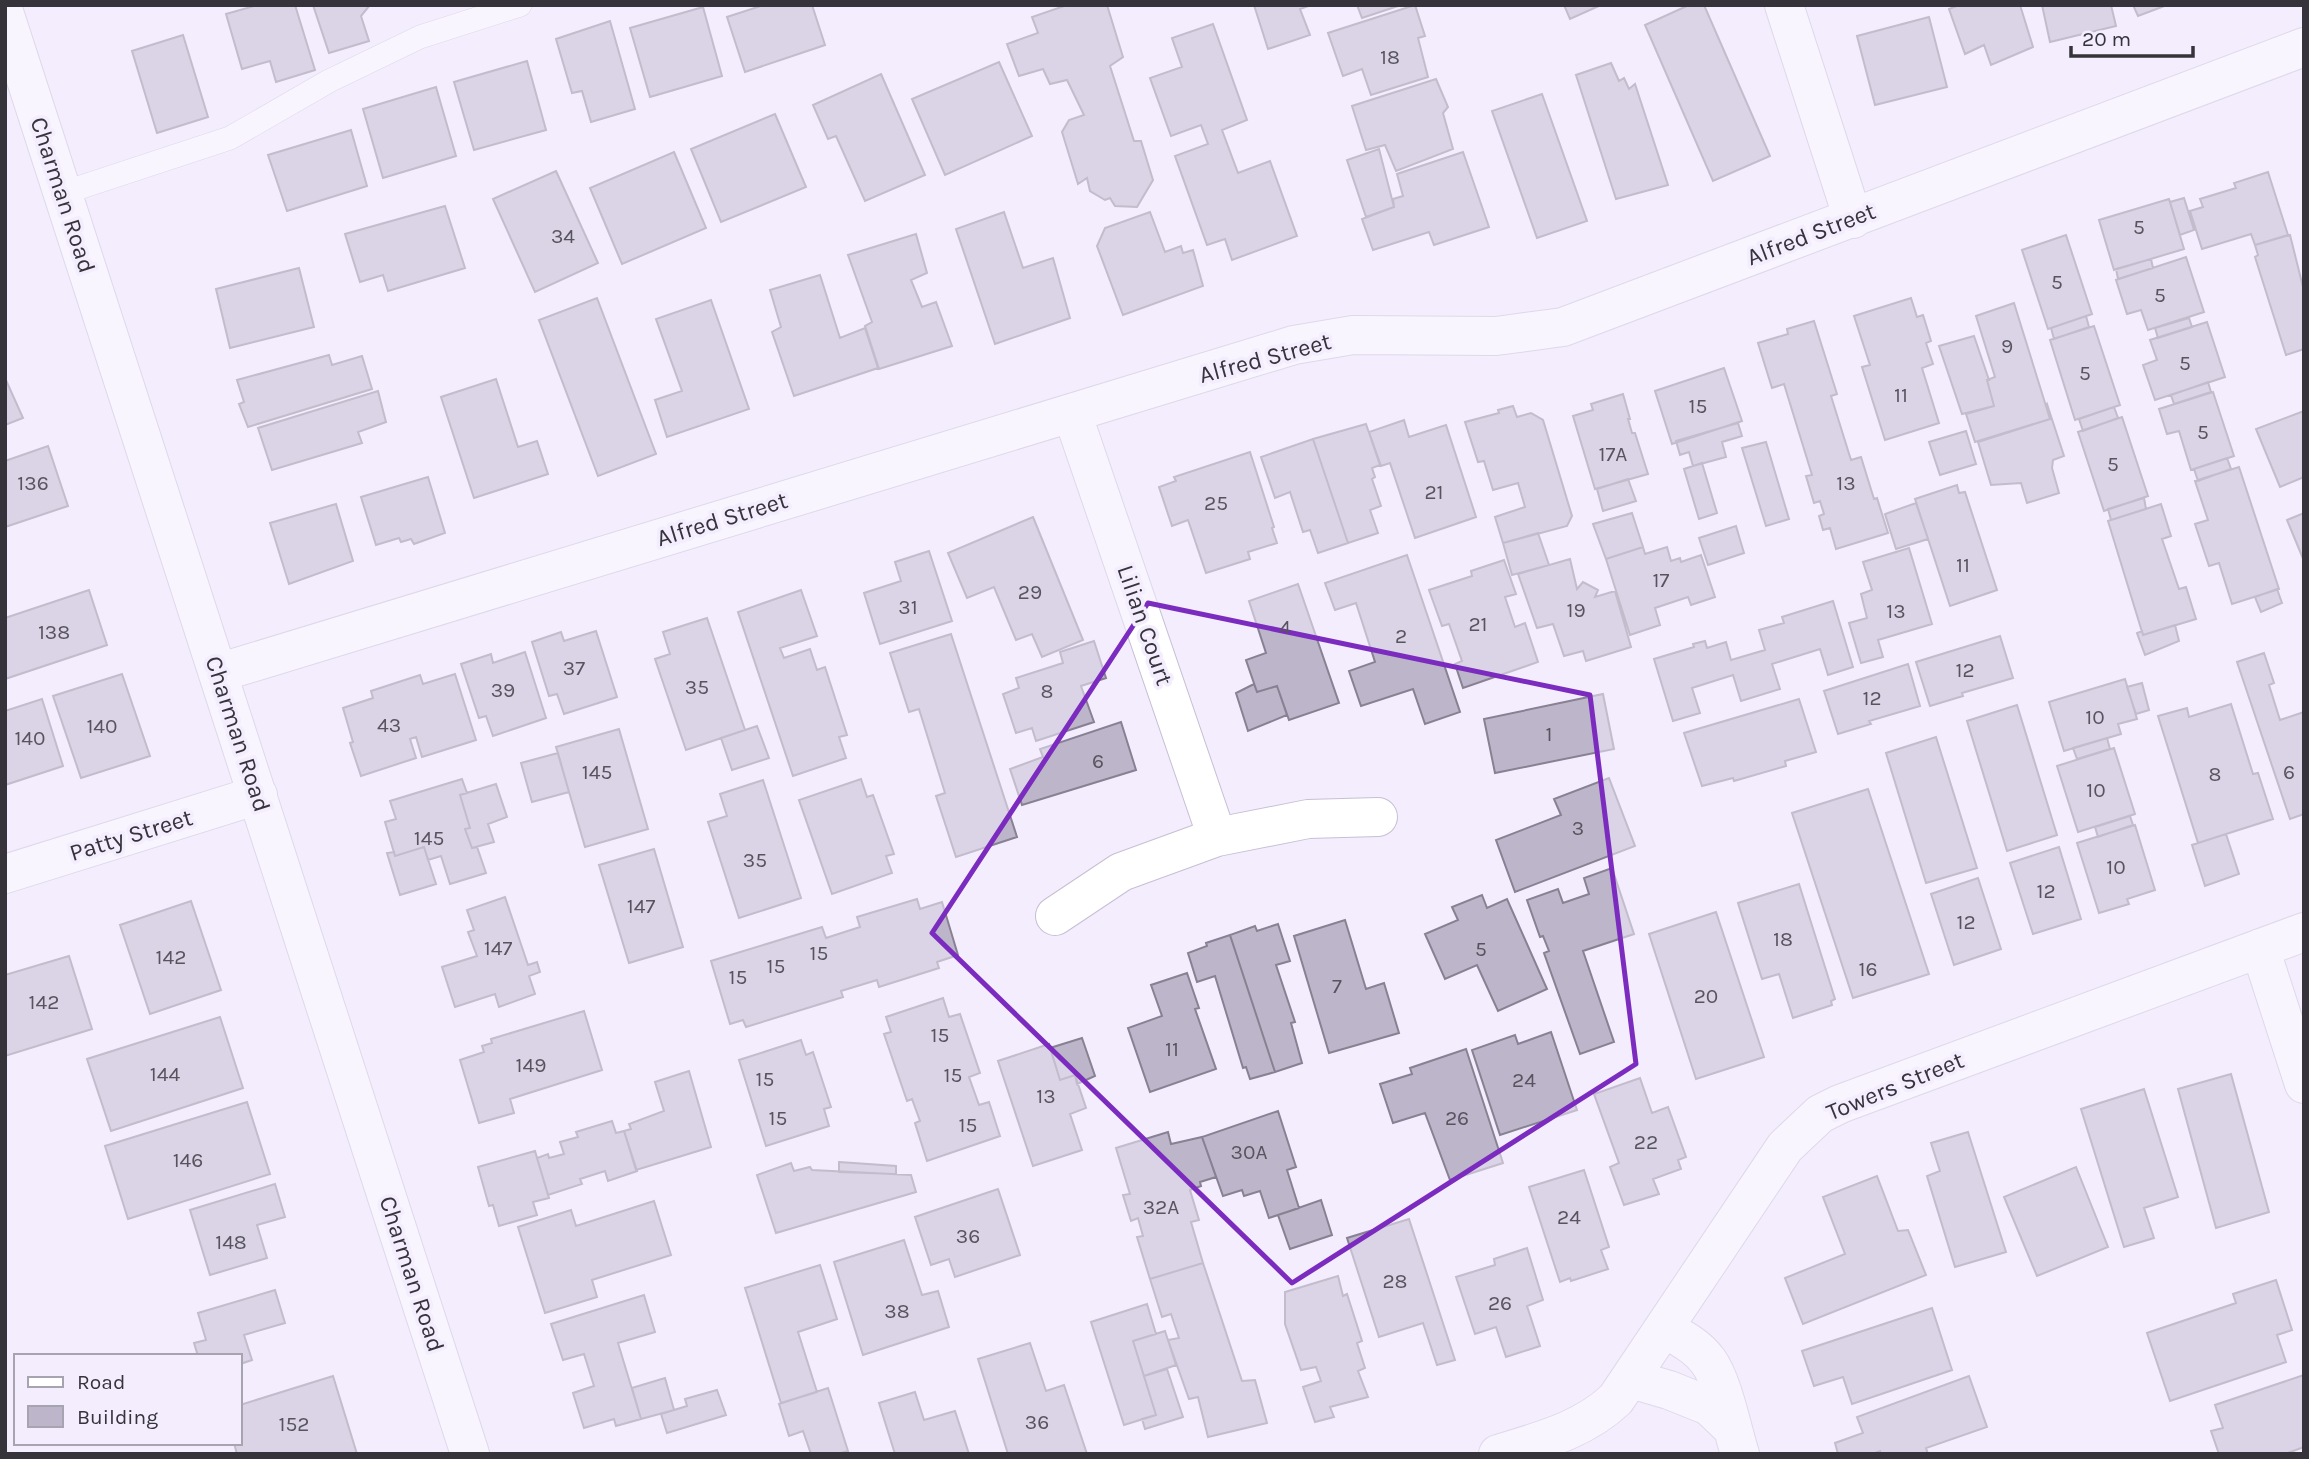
<svg xmlns="http://www.w3.org/2000/svg" width="2309" height="1459" font-family="Karla,sans-serif">
<style>
.building{fill:#bdb6ca;stroke:#888193;stroke-width:2}
.lines{fill:none;stroke-linecap:round;stroke-linejoin:round}
.lane-casing{stroke:#c7bfd3;stroke-width:24}
.street-casing{stroke:#c7bfd3;stroke-width:40}
.secondary-casing{stroke:#c7bfd3;stroke-width:40}
.lane{stroke:#fff;stroke-width:23}
.street{stroke:#fff;stroke-width:38}
.secondary{stroke:#fff;stroke-width:38}
.marked{fill:none;stroke:#7b2cbf;stroke-width:5;stroke-linejoin:round}
.labels{text-anchor:middle;stroke-width:7;stroke-linejoin:round;paint-order:stroke}
.number-label{font-size:21px;fill:#58545f}
.street-label{font-size:24px;fill:#36333b;stroke:#f3edfe}
</style>
<rect width="100%" height="100%" fill="#f3edfe"/>
<path class="building" d="M258 5H295L315 70 276 82 270 61 242 69 226 14Z
M313 5H370L361 16 369 41 329 53Z
M764 5H812L825 45 745 72 727 17Z
M1067 5H1107L1123 57 1110 66 1134 141H1141L1153 180 1137 207 1115 206 1110 198 1105 200 1090 191 1087 178 1078 184 1062 132 1069 120 1084 115 1067 80 1050 84 1043 69 1019 76 1007 44 1038 33 1032 17Z
M1254 5H1311L1300 9 1310 35 1268 49Z
M1357 5H1401L1362 18Z
M1415 5 1425 36 1418 38 1428 77 1371 95 1362 69 1343 76 1328 33Z
M1564 5H1601L1570 19Z
M1689 5H1704L1770 156 1713 181 1645 25Z
M1959 5H2020L2033 47 1991 65 1984 45 1965 54 1949 9Z
M2042 5H2111L2116 26 2050 42Z
M2133 5H2167L2138 16Z
M703 7 722 76 650 97 630 28Z
M1929 17 1947 87 1875 105 1857 36Z
M610 21 635 109 591 122 582 91 572 93 556 39Z
M1213 24 1247 120 1222 130 1238 173 1270 161 1297 236 1232 260 1225 239 1207 245 1175 156 1208 144 1201 125 1171 136 1150 78 1182 67 1172 38Z
M183 35 208 117 157 133 132 51Z
M527 61 546 130 474 150 454 82Z
M999 62 1032 136 945 175 912 99Z
M1611 63 1619 81 1624 78 1629 89 1635 84 1668 185 1616 199 1576 75Z
M881 74 925 175 865 201 836 136 828 139 813 105Z
M1436 79 1448 107 1443 113 1453 149 1396 171 1385 145 1366 150 1352 106Z
M436 87 456 156 383 178 363 109Z
M1542 94 1587 221 1537 238 1492 111Z
M775 114 806 187 721 222 691 149Z
M351 130 367 186 287 211 268 155Z
M1379 149 1394 207 1366 217 1347 160Z
M674 152 706 228 622 264 590 188Z
M1463 152 1489 227 1434 245 1429 232 1373 250 1362 219 1394 207 1393 199 1403 196 1397 174Z
M556 171 598 263 535 292 493 199Z
M2268 172 2288 235 2255 245 2251 234 2202 249 2190 211 2203 207 2200 199 2236 188 2234 183Z
M2184 198 2194 230 2180 235 2170 202Z
M2169 199 2184 249 2114 270 2099 220Z
M445 206 465 268 388 291 383 275 360 282 345 234Z
M1004 212 1023 268 1053 258 1070 318 995 344 956 229Z
M1150 212 1165 252 1181 246 1183 253 1193 250 1203 286 1123 315 1097 246 1105 228Z
M916 234 927 273 911 280 922 307 936 302 952 346 879 369 865 326 872 322 848 255Z
M2066 235 2092 314 2048 329 2022 250Z
M2290 235 2304 291V349L2286 355 2255 257 2258 255 2255 245Z
M2186 257 2204 312 2148 330 2141 310 2127 314 2116 280Z
M2151 259 2153 268 2118 279 2116 269Z
M299 268 314 327 230 348 216 289Z
M820 275 840 338 865 328 878 368 794 396 772 332 781 327 770 290Z
M597 298 656 454 598 476 539 320Z
M1911 298 1917 317 1923 315 1931 341 1926 343 1933 364 1922 368 1939 423 1885 440 1862 367 1870 365 1854 316Z
M711 300 749 409 667 437 655 400 682 391 656 319Z
M2014 303 2050 419 1975 442 1966 414 1994 406 1987 380 1995 377 1976 316Z
M2086 316 2089 327 2054 339 2051 328Z
M2189 318 2192 327 2158 338 2155 328Z
M1814 321 1837 394 1831 396 1851 460 1861 457 1874 499 1877 498 1888 533 1836 549 1830 528 1823 530 1819 516 1824 514 1820 501 1814 503 1806 476 1812 475 1784 384 1772 388 1758 343 1788 334 1787 329Z
M2207 322 2225 377 2155 400 2143 365 2157 360 2150 340Z
M2094 326 2120 405 2075 420 2050 340Z
M1974 336 1989 380H1987L1994 406 1962 414 1939 346Z
M329 355 332 365 362 356 372 389 248 427 239 404 244 402 237 380Z
M1724 368 1742 421 1672 444 1655 391Z
M5 378 23 418 5 425Z
M496 379 518 447 537 441 548 474 474 498 441 397Z
M2208 382 2211 392 2174 404 2171 395Z
M378 391 386 422 358 432 362 443 272 470 258 428Z
M2213 392 2234 456 2191 470 2179 431 2167 434 2159 409Z
M1623 394 1630 419H1628L1632 433H1635L1648 474 1595 489 1573 416 1593 410 1591 404Z
M2047 404 2064 456 2053 460 2052 468 2059 493 2027 503 2021 483 1991 485 1978 442 2050 419 2046 406Z
M1513 406 1517 417 1531 413 1543 420 1572 516 1567 526 1503 543 1495 517 1525 507 1518 483 1493 490 1484 461 1478 462 1465 422 1499 413 1498 410Z
M2114 407 2118 418 2083 431 2079 419Z
M2304 411V477L2280 487 2256 429Z
M2122 417 2148 496 2104 511 2078 432Z
M1404 420 1409 437 1446 425 1476 517 1415 538 1390 463 1381 466 1369 432Z
M1738 423 1742 436 1722 442 1726 457 1693 466 1689 452 1680 455 1676 441Z
M1366 424 1380 465 1372 468 1375 477 1372 479 1381 506 1370 510 1378 533 1348 543 1313 439Z
M1966 431 1976 464 1940 475 1929 442Z
M1313 439 1348 543 1318 553 1310 530 1303 532 1290 492 1275 498 1261 457Z
M1766 442 1789 519 1766 526 1742 448Z
M48 446 68 506 5 527V461Z
M1250 452 1274 527 1272 528 1277 543 1248 552 1250 559 1206 573 1188 520 1172 526 1159 487 1176 481 1174 477Z
M2227 458 2231 469 2198 481 2194 469Z
M1702 463 1717 513 1699 519 1684 469Z
M2239 467 2279 589 2232 604 2219 563 2209 566 2195 524 2208 520 2195 481Z
M428 477 445 533 414 544 411 539 401 542 399 538 376 545 361 497Z
M1628 479 1636 501 1603 511 1597 489Z
M1957 485 1959 493 1965 492 1997 590 1950 606 1915 499Z
M2144 498 2146 509 2111 520 2108 509Z
M1916 503 1928 539 1896 549 1885 514Z
M336 504 353 561 289 584 270 523Z
M2161 504 2171 536 2162 539 2179 589 2186 587 2196 619 2143 635 2108 521Z
M1632 513 1643 547 1606 559 1593 524Z
M2304 513V561L2287 520Z
M1033 517 1083 640 1042 657 1032 634 1016 640 994 587 967 598 948 553Z
M1736 526 1744 553 1708 565 1699 538Z
M1538 533 1549 565 1512 575 1503 543Z
M1643 547 1645 554 1667 547 1671 561 1680 558 1681 562 1701 555 1715 597 1691 605 1688 597 1655 608 1660 625 1630 635 1606 559Z
M1909 548 1932 624 1878 640 1883 657 1861 663 1849 623 1867 618 1861 594 1872 590 1863 562Z
M929 551 952 621 880 644 864 593 901 581 895 562Z
M1407 555 1460 712 1425 724 1413 689 1361 706 1349 671 1375 662 1356 603 1335 610 1325 583Z
M1570 559 1577 589 1583 582 1598 590 1595 597 1615 591 1631 647 1586 661 1583 651 1564 656 1553 624 1537 628 1518 574Z
M1504 560 1516 594 1505 597 1515 627 1525 623 1538 662 1463 688 1455 664 1462 661 1449 624 1442 626 1429 590 1472 576 1471 571Z
M1298 584 1339 703 1289 720 1277 686 1257 692 1246 660 1266 653 1249 601Z
M2277 589 2282 603 2261 612 2255 597Z
M89 590 107 645 5 679V618Z
M801 590 817 636 780 648 784 658 810 649 817 670 825 667 847 735 839 737 846 758 793 776 738 612Z
M1833 601 1853 667 1828 675 1820 649 1772 664 1780 689 1741 701 1733 675 1692 688 1700 713 1673 721 1654 659 1694 647 1693 644 1705 641 1707 648 1726 642 1731 660 1765 650 1759 630 1784 623 1782 617Z
M707 618 745 730 686 750 655 659 670 654 663 632Z
M2175 625 2179 641 2145 655 2137 633 2142 631 2143 635Z
M596 631 617 697 564 714 557 694 549 696 532 642 561 632 564 641Z
M951 634 1017 837 956 857 936 796 945 793 919 709 909 712 890 653Z
M2000 636 2013 678 1962 693 1963 696 1930 706 1916 662Z
M1094 641 1106 678 1081 686 1094 722 1036 741 1032 728 1016 733 1003 694 1019 688 1016 678 1063 663 1060 652Z
M525 652 546 718 493 736 486 716 479 718 461 664 491 654 493 663Z
M2264 653 2274 683 2269 685 2280 720 2304 712V814L2290 819 2237 662Z
M1908 664 1920 706 1869 721 1871 724 1838 734 1824 691Z
M122 674 150 756 81 778 53 696Z
M455 674 476 740 422 757 416 737 410 739 416 758 361 776 350 743 353 742 343 708 373 698 371 691 420 675 423 684Z
M2125 679 2137 719 2118 724 2121 734 2064 751 2049 702Z
M2142 683 2149 710 2136 714 2127 687Z
M1254 684 1257 692 1277 686 1287 715 1248 731 1236 693Z
M1603 694 1614 749 1495 773 1484 719Z
M42 699 63 766 5 785V711Z
M1799 699 1816 752 1785 761 1786 766 1734 781 1733 778 1702 786 1684 733Z
M2231 704 2253 774 2258 773 2273 819 2198 843 2158 716 2187 708 2189 717Z
M2017 705 2057 835 2007 851 1967 721Z
M1121 722 1136 770 1022 805 1010 769 1043 757 1040 749Z
M757 726 769 758 732 770 721 738Z
M619 729 648 829 585 847 556 747Z
M1936 737 1977 868 1926 883 1886 753Z
M2107 738 2110 749 2077 759 2073 748Z
M2114 748 2135 814 2078 832 2057 766Z
M558 753 569 792 532 802 521 763Z
M1609 778 1635 846 1515 892 1496 840 1561 815 1554 799Z
M462 779 467 793 460 795 470 828 465 829 472 848 477 847 486 873 450 884 441 856 428 860 424 847 395 856 385 822 396 819 390 801Z
M861 779 867 797 873 795 894 854 886 856 892 873 832 894 799 800Z
M763 780 801 898 739 918 708 822 727 816 720 794Z
M496 784 507 817 488 824 494 842 472 848 465 829 470 828 460 795Z
M1868 789 1929 974 1853 998 1792 813Z
M2130 816 2133 825 2098 837 2095 827Z
M2135 825 2155 890 2127 899 2129 904 2099 913 2077 843Z
M2226 834 2239 874 2205 886 2192 845Z
M424 847 436 884 400 895 387 853 394 852 395 856Z
M2059 847 2081 919 2033 934 2010 863Z
M654 849 683 947 629 963 599 865Z
M1612 868 1634 934 1583 951 1614 1042 1580 1054 1544 953 1549 951 1543 936 1540 937 1527 900 1558 889 1563 903 1589 894 1584 878Z
M1978 878 2001 949 1954 965 1931 894Z
M1799 884 1835 999 1831 1001 1832 1005 1793 1018 1779 974 1762 979 1738 903Z
M1482 895 1487 908 1507 899 1547 989 1498 1011 1477 965 1445 979 1425 934 1458 920 1452 907Z
M505 897 528 965 537 962 540 972 529 976 535 994 499 1007 495 994 455 1007 442 967 477 956 468 932 474 930 467 910Z
M917 899 920 909 942 902 958 955 937 962 939 968 879 987 877 980 841 991 843 997 746 1027 743 1020 730 1024 711 961 822 927 826 938 860 927 857 917Z
M191 901 221 990 150 1014 120 925Z
M1716 912 1764 1057 1696 1079 1649 934Z
M1345 920 1366 989 1384 983 1399 1033 1329 1053 1294 936Z
M1278 924 1290 961 1276 965 1295 1022 1291 1023 1302 1063 1275 1072 1230 935 1255 926 1257 931Z
M1230 935 1275 1072 1250 1079 1246 1067 1243 1068 1215 976 1197 982 1188 953 1207 946 1206 943Z
M69 956 92 1029 5 1056V975Z
M1187 973 1199 1008 1195 1009 1216 1069 1150 1092 1128 1028 1162 1016 1151 985Z
M943 998 949 1017 960 1014 980 1073 969 1077 979 1105 989 1102 1000 1136 927 1161 915 1123 920 1121 912 1099 907 1101 884 1034 891 1032 886 1017Z
M584 1011 602 1070 510 1099 514 1113 479 1123 460 1060 484 1052 482 1046 492 1043 491 1039Z
M220 1017 243 1088 111 1131 87 1059Z
M1551 1032 1577 1110 1500 1135 1472 1050 1515 1035 1518 1044Z
M1082 1038 1095 1076 1077 1084 1075 1075 1060 1080 1050 1048Z
M801 1040 806 1055 813 1052 831 1107 824 1109 829 1126 766 1146 739 1060Z
M1049 1044 1060 1080 1075 1075 1086 1108 1070 1114 1082 1150 1033 1166 998 1061Z
M1466 1049 1503 1163 1450 1180 1425 1113 1393 1123 1380 1084 1412 1074 1410 1068Z
M689 1071 711 1147 636 1170 624 1131 631 1129 629 1124 664 1111 655 1082Z
M2231 1074 2269 1212 2216 1228 2178 1089Z
M1640 1078 1652 1113 1668 1107 1686 1157 1678 1160 1681 1169 1653 1179 1659 1194 1624 1205 1610 1167 1619 1163 1594 1094Z
M2144 1089 2178 1197 2144 1208 2154 1238 2124 1247 2081 1109Z
M247 1102 270 1174 128 1219 105 1146Z
M1278 1111 1296 1167 1287 1170 1299 1208 1269 1218 1260 1191 1244 1196 1242 1190 1223 1196 1202 1137Z
M612 1121 616 1133 624 1131 637 1171 608 1181 605 1171 580 1179 582 1184 548 1195 537 1158 548 1154 549 1158 564 1154 560 1142 578 1137 576 1132Z
M1168 1132 1171 1144 1202 1137 1216 1177 1200 1182 1201 1186 1190 1190 1199 1220 1191 1222 1203 1263 1150 1279 1137 1237 1143 1236 1138 1218 1131 1221 1123 1195 1130 1194 1116 1148Z
M1968 1132 2006 1252 1955 1267 1927 1176 1940 1171 1931 1143Z
M535 1151 549 1198 533 1202 537 1215 499 1226 493 1205 489 1206 478 1167Z
M839 1162 896 1166V1174L839 1172Z
M791 1163 794 1171 810 1167 812 1170 911 1175 916 1192 776 1233 757 1175Z
M2076 1167 2108 1247 2037 1276 2004 1197Z
M1584 1170 1609 1247 1601 1250 1608 1269 1571 1281 1570 1278 1560 1282 1529 1187Z
M1877 1176 1898 1231 1908 1230 1926 1275 1803 1324 1785 1278 1845 1254 1823 1197Z
M275 1184 285 1217 257 1225 267 1258 210 1275 190 1210Z
M998 1189 1020 1255 955 1277 949 1259 931 1265 915 1217Z
M1321 1200 1332 1235 1290 1249 1278 1215Z
M654 1201 671 1255 592 1280 597 1297 545 1313 518 1227 571 1210 576 1226Z
M1409 1219 1455 1360 1437 1365 1423 1323 1379 1337 1347 1238Z
M904 1240 922 1295 938 1291 949 1327 863 1355 834 1262Z
M1527 1248 1543 1300 1527 1306 1540 1346 1506 1357 1496 1327 1475 1334 1456 1277 1495 1265 1494 1259Z
M1203 1263 1242 1381 1255 1380 1267 1423 1208 1437 1198 1397 1189 1399 1168 1340 1179 1338 1171 1314 1162 1317 1150 1279Z
M820 1265 837 1319 798 1332 817 1392 781 1403 745 1288Z
M1338 1276 1343 1296 1347 1294 1362 1341 1357 1343 1365 1368 1358 1371 1368 1397 1330 1407 1334 1417 1315 1422 1303 1387 1321 1381 1316 1367 1301 1370 1285 1324V1292Z
M2276 1280 2292 1330 2277 1335 2286 1362 2170 1401 2147 1333 2236 1303 2233 1294Z
M275 1290 285 1323 244 1335 252 1360 240 1364V1356H198L194 1343 206 1340 198 1313Z
M644 1295 655 1332 618 1343 641 1419 616 1426 614 1419 584 1428 573 1393 594 1386 584 1354 563 1360 551 1324Z
M1147 1304 1156 1334 1133 1341 1156 1415 1124 1425 1091 1322Z
M1932 1308 1952 1370 1852 1404 1843 1377 1814 1386 1802 1351Z
M1165 1331 1176 1365 1144 1376 1133 1341Z
M1030 1343 1046 1391 1064 1385 1087 1454H1008L978 1359Z
M1167 1369 1183 1417 1145 1429 1142 1419 1156 1415 1144 1376Z
M2304 1375V1447L2285 1454H2219L2211 1431 2223 1428 2215 1405Z
M333 1376 357 1454H237L234 1443H240V1405Z
M1969 1376 1987 1427 1926 1448 1928 1454H1881L1880 1451 1872 1454H1838L1835 1443 1863 1433 1857 1417Z
M665 1378 674 1410 641 1419 632 1388Z
M828 1388 848 1451 838 1454H811L803 1431 789 1436 779 1404Z
M717 1390 726 1415 667 1433 661 1414 687 1406 685 1399Z
M915 1392 924 1420 955 1411 969 1454H895L879 1403Z"/>
<g class="lines">
<g class="lane-casing">
<path id="lane" d="M63 193 230 138 329 81 420 37 520 5"/>
</g>
<g class="street-casing">
<path id="street" d="M1784 5 1853 219
M1072 413 1217 837
M218 673 1294 345 1353 335 1496 336 1563 327 2304 47
M5 874 258 795
M1055 916 1121 872 1217 837 1308 819 1378 817
M2260 948 2304 1084
M1665 1329C1681 1338 1697 1346 1708 1361 1723 1381 1732 1429 1740 1454
M1631 1379 1669 1390 1709 1406 1732 1428
M1498 1454C1540 1441 1584 1430 1616 1399L1785 1147 1820 1114 1840 1104 2304 932"/>
</g>
<g class="secondary-casing">
<path id="secondary" d="M5 15 470 1454"/>
</g>
<use href="#lane" class="lane"/>
<use href="#street" class="street"/>
<use href="#secondary" class="secondary"/>
</g>
<path d="M0 0H2309V1459H0ZM1148 603 1590 695 1636 1064 1292 1283 932 933Z" fill="#f3edfe" fill-opacity=".55" fill-rule="evenodd"/>
<path class="marked" d="M1148 603 1590 695 1636 1064 1292 1283 932 933Z"/>
<g class="labels">
<g class="number-label">
<text x="1390" y="64">18</text>
<text x="2139" y="234">5</text>
<text x="563" y="243">34</text>
<text x="2057" y="289">5</text>
<text x="2160" y="302">5</text>
<text x="2007" y="353">9</text>
<text x="2185" y="370">5</text>
<text x="2085" y="380">5</text>
<text x="1901" y="402">11</text>
<text x="1698" y="413">15</text>
<text x="2203" y="439">5</text>
<text x="1613" y="461">17A</text>
<text x="2113" y="471">5</text>
<text x="33" y="490">136</text>
<text x="1846" y="490">13</text>
<text x="1434" y="499">21</text>
<text x="1216" y="510">25</text>
<text x="1963" y="572">11</text>
<text x="1661" y="587">17</text>
<text x="1030" y="599">29</text>
<text x="908" y="614">31</text>
<text x="1576" y="617">19</text>
<text x="1896" y="618">13</text>
<text x="1478" y="631">21</text>
<text x="1285" y="634">4</text>
<text x="54" y="639">138</text>
<text x="1401" y="643">2</text>
<text x="574" y="675">37</text>
<text x="1965" y="677">12</text>
<text x="697" y="694">35</text>
<text x="503" y="697">39</text>
<text x="1047" y="698">8</text>
<text x="1872" y="705">12</text>
<text x="2095" y="724">10</text>
<text x="389" y="732">43</text>
<text x="102" y="733">140</text>
<text x="1549" y="741">1</text>
<text x="30" y="745">140</text>
<text x="1098" y="768">6</text>
<text x="597" y="779">145</text>
<text x="2289" y="779">6</text>
<text x="2215" y="781">8</text>
<text x="2096" y="797">10</text>
<text x="1578" y="835">3</text>
<text x="429" y="845">145</text>
<text x="755" y="867">35</text>
<text x="2116" y="874">10</text>
<text x="2046" y="898">12</text>
<text x="641" y="913">147</text>
<text x="1966" y="929">12</text>
<text x="1783" y="946">18</text>
<text x="498" y="955">147</text>
<text x="1481" y="956">5</text>
<text x="819" y="960">15</text>
<text x="171" y="964">142</text>
<text x="776" y="973">15</text>
<text x="1868" y="976">16</text>
<text x="738" y="984">15</text>
<text x="1337" y="993">7</text>
<text x="1706" y="1003">20</text>
<text x="44" y="1009">142</text>
<text x="940" y="1042">15</text>
<text x="1172" y="1056">11</text>
<text x="531" y="1072">149</text>
<text x="165" y="1081">144</text>
<text x="953" y="1082">15</text>
<text x="765" y="1086">15</text>
<text x="1524" y="1087">24</text>
<text x="1046" y="1103">13</text>
<text x="778" y="1125">15</text>
<text x="1457" y="1125">26</text>
<text x="968" y="1132">15</text>
<text x="1646" y="1149">22</text>
<text x="1249" y="1159">30A</text>
<text x="188" y="1167">146</text>
<text x="1161" y="1214">32A</text>
<text x="1569" y="1224">24</text>
<text x="968" y="1243">36</text>
<text x="231" y="1249">148</text>
<text x="1395" y="1288">28</text>
<text x="1500" y="1310">26</text>
<text x="897" y="1318">38</text>
<text x="1037" y="1429">36</text>
<text x="294" y="1431">152</text>
</g>
<g class="street-label">
<text transform="translate(63 195) rotate(72)" y="8">Charman Road</text>
<text transform="translate(1811 234) rotate(-21)" y="8">Alfred Street</text>
<text transform="translate(1265 358) rotate(-15)" y="8">Alfred Street</text>
<text transform="translate(722 519) rotate(-17)" y="8">Alfred Street</text>
<text transform="translate(1145 625) rotate(71)" y="8">Lilian Court</text>
<text transform="translate(238 734) rotate(72)" y="8">Charman Road</text>
<text transform="translate(131 835) rotate(-17)" y="8">Patty Street</text>
<text transform="translate(1895 1086) rotate(-22)" y="8">Towers Street</text>
<text transform="translate(412 1274) rotate(72)" y="8">Charman Road</text>
</g>
</g>
<rect width="2309" height="1459" fill="none" stroke="#36333b" stroke-width="14"/>
<rect x="14" y="1354" width="228" height="91" fill="#f3edfe" stroke="#a7a3b0" stroke-width="2"/>
<rect x="28" y="1377" width="35" height="10" fill="#ffffff" stroke="#a7a3b0" stroke-width="2"/>
<text x="77" y="1389" font-size="21" fill="#36333b">Road</text>
<rect x="28" y="1406" width="35" height="21" fill="#bdb6ca" stroke="#a7a3b0" stroke-width="2"/>
<text x="77" y="1424" font-size="21" fill="#36333b">Building</text>
<path d="M2071 46v10h122v-10" fill="none" stroke="#36333b" stroke-width="3.5"/>
<text x="2082" y="46" font-size="21" fill="#36333b" stroke="#f3edfe" stroke-width="5" paint-order="stroke">20 m</text>
</svg>
